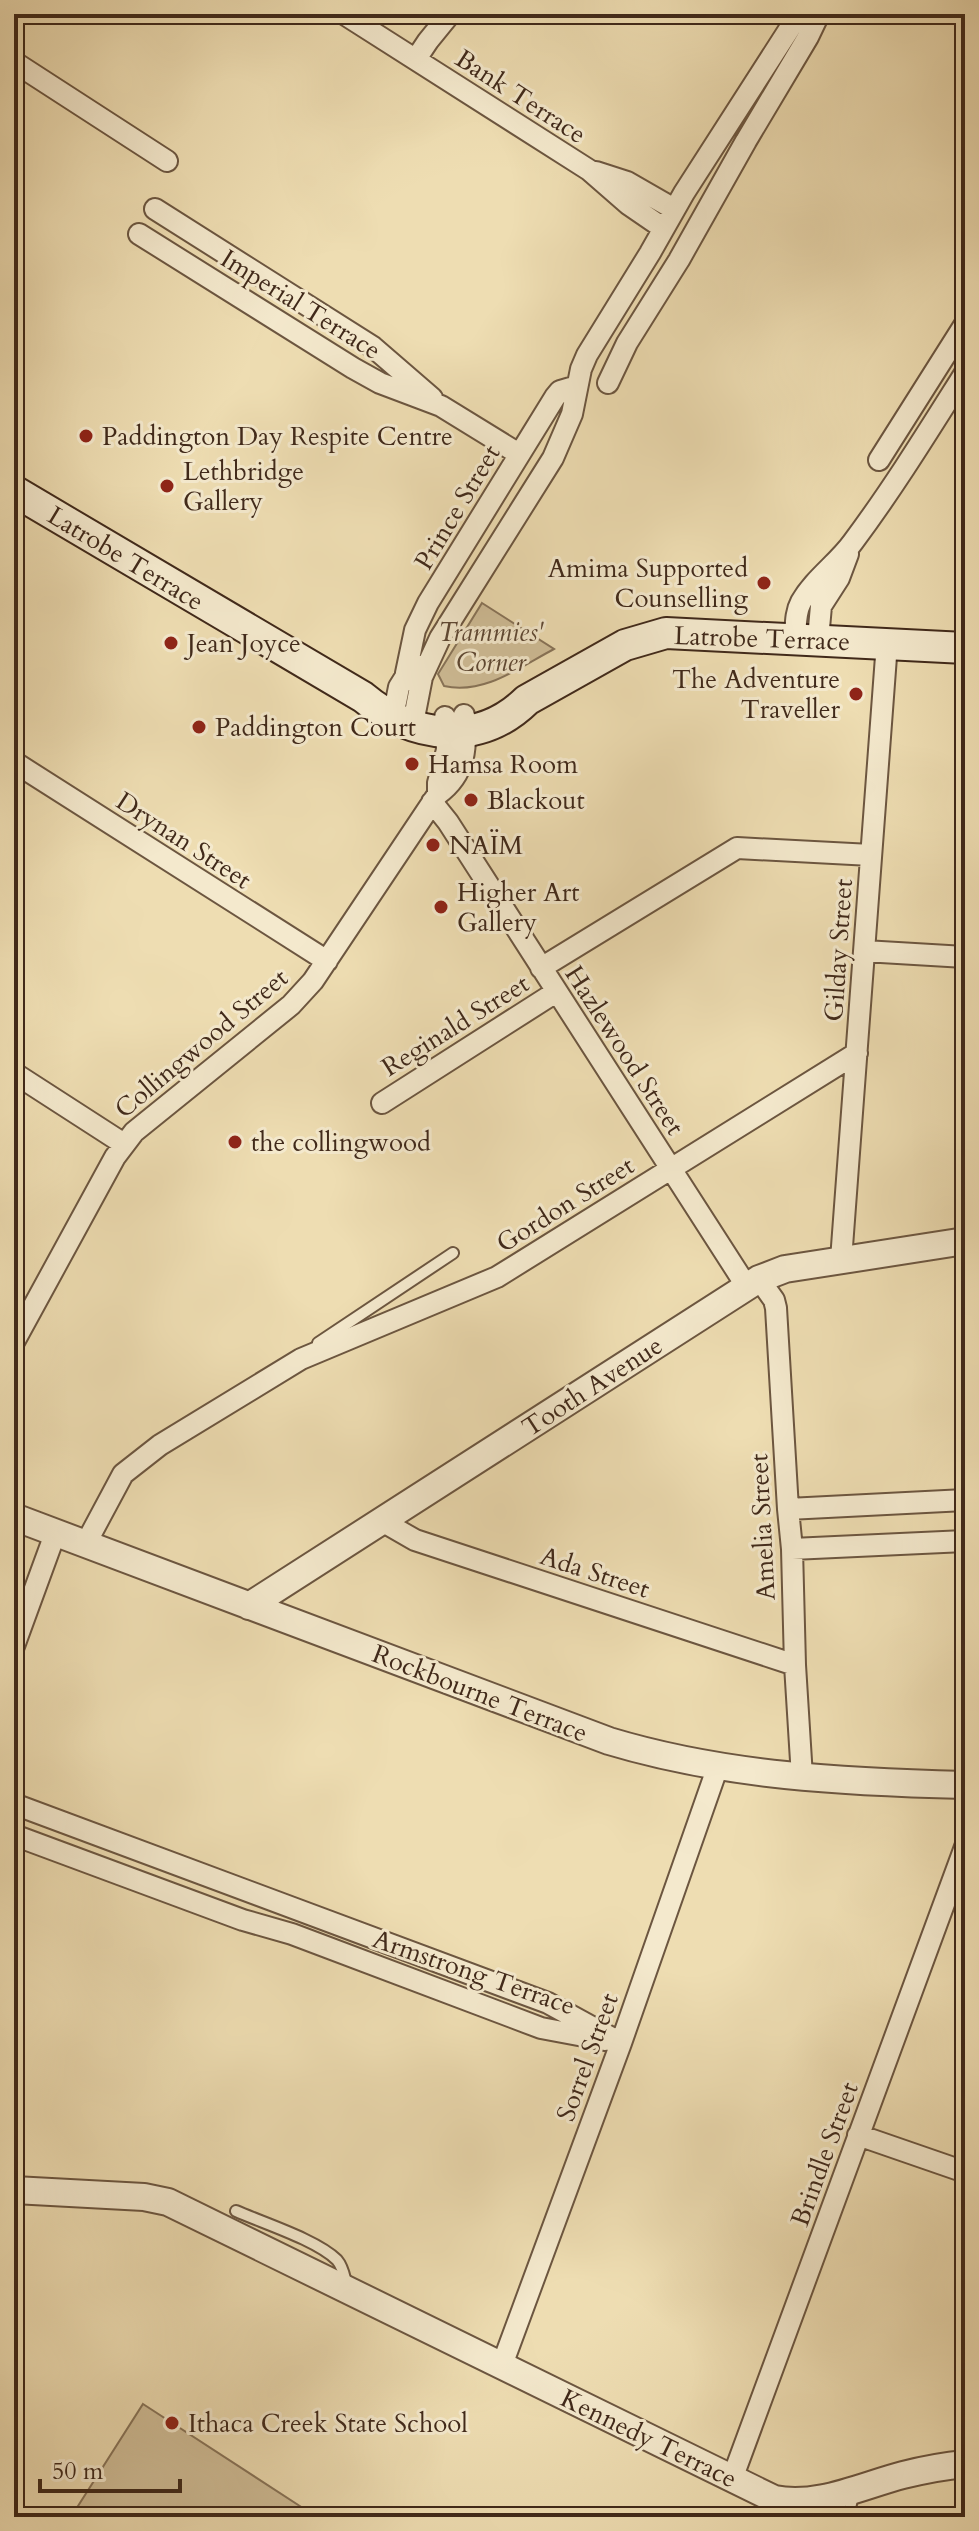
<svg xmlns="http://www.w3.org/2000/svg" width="979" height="2531" font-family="Cardo,serif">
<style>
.green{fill:#d0be98;stroke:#887459;stroke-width:2}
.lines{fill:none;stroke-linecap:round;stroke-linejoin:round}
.service-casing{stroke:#6c5640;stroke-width:14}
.minor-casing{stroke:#6c5640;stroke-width:24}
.tertiary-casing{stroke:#6c5640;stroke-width:30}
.secondary-casing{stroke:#40291a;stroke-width:34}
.service{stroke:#f4e9cd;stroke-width:10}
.minor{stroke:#f4e9cd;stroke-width:20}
.tertiary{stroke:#f4e9cd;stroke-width:26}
.secondary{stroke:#f4e9cd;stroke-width:30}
.poi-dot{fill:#8f2418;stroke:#f4e9cd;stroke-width:3}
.labels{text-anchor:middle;stroke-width:6;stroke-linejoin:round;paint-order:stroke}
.street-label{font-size:26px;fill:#40291a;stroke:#f4e9cd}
.poi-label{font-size:26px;fill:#40291a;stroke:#f4e9cd;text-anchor:start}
.park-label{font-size:26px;font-style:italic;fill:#5d4733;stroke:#f4e9cd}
</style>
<rect width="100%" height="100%" fill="#eeddb2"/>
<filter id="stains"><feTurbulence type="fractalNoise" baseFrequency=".0025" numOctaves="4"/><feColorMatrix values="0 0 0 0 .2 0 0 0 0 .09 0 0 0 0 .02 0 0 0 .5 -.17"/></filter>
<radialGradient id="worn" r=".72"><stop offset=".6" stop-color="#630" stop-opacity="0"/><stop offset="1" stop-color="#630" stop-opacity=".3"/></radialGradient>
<path class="green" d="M482 603 554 649C520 667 484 695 444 686L438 674Z
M143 2404 309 2512 306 2517H71Z"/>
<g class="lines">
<g class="service-casing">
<path id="service" d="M318 1343 453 1253
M236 2211C263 2223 317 2240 337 2260 343 2267 344 2275 346 2283
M848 2517 854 2491"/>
</g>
<g class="minor-casing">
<path id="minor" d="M344 14 589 170 628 204 663 228
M416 59 428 41 450 14
M14 62 167 161
M596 172 627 182 674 209
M155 209 373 347 432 398
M139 234 353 368 380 383 441 406 519 454
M608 383 627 343 679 260 746 141 808 37 819 14
M879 460 965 324
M795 638C796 626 795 613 801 602 814 579 838 563 853 542 894 487 929 430 965 373
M818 639 821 606 839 578 848 554
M406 673 415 630 428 603 555 397 560 391 577 386
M393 717 399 687 414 663
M409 725 415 713 422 677 440 638 553 458 572 414 581 369 587 355 650 253 684 193 799 14
M14 762 327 961
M438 794V783L447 750 445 717
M432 802 448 822 747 1287
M864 951 965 957
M541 968 737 848 871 855
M14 1073 124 1144
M382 1103 556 992
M841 1260 887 643
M759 1279 774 1300 776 1308 788 1509 792 1549 795 1665 802 1777
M14 1342 115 1157 134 1132 291 1005 313 981 438 794C466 774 467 746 464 715
M788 1509 965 1500
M382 1521 415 1540 795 1665
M85 1545 123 1474 160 1445 301 1359 497 1277 857 1053
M792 1549 965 1541
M14 1646 55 1534
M14 1804 548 2003 621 2043
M14 1835 243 1920 292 1934 541 2028 605 2040
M858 2135 965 2172
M502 2365 621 2043 718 1766
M732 2479 965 1847"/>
</g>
<g class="tertiary-casing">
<path id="tertiary" d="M14 1517 609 1741C725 1776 845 1782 965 1785
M249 1606 759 1279 785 1269 965 1241
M14 2190 144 2197 168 2202 774 2499C817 2508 861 2486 903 2475 923 2470 944 2466 965 2464"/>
</g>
<g class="secondary-casing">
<path id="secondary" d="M14 491 363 697C412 738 478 748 527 700L625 645 666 633 965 648"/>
</g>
<use href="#service" class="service"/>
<use href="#minor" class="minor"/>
<use href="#tertiary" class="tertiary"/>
<use href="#secondary" class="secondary"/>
</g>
<g class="poi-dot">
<circle cx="86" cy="436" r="8"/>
<circle cx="167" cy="486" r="8"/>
<circle cx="764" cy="583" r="8"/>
<circle cx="171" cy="643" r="8"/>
<circle cx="856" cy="694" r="8"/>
<circle cx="199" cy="727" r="8"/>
<circle cx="412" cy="764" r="8"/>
<circle cx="471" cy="800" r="8"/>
<circle cx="433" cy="845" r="8"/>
<circle cx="441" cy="907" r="8"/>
<circle cx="235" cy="1142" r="8"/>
<circle cx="172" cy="2423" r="8"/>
</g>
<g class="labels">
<g class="street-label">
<text transform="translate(521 96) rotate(33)" y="9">Bank Terrace</text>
<text transform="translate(301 304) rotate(32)" y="9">Imperial Terrace</text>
<text transform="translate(457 507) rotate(-59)" y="9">Prince Street</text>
<text transform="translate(126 558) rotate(31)" y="9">Latrobe Terrace</text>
<text transform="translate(762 638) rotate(2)" y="9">Latrobe Terrace</text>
<text transform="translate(184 840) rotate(33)" y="9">Drynan Street</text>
<text transform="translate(838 950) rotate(-86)" y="9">Gilday Street</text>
<text transform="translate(455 1025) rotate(-32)" y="9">Reginald Street</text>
<text transform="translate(201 1043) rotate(-40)" y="9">Collingwood Street</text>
<text transform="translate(625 1050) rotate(57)" y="9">Hazlewood Street</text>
<text transform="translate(565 1204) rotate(-32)" y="9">Gordon Street</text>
<text transform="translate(592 1386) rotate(-33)" y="9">Tooth Avenue</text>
<text transform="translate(762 1527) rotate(-93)" y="9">Amelia Street</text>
<text transform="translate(595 1572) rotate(18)" y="9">Ada Street</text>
<text transform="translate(480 1693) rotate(21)" y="9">Rockbourne Terrace</text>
<text transform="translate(474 1972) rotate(19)" y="9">Armstrong Terrace</text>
<text transform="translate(587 2057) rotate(-70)" y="9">Sorrel Street</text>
<text transform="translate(824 2154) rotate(-70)" y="9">Brindle Street</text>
<text transform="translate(649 2438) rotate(26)" y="9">Kennedy Terrace</text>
</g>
<g class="poi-label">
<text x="102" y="445">Paddington Day Respite Centre</text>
<text x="183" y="480">Lethbridge<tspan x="183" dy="30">Gallery</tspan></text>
<text x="748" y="577" text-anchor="end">Amima Supported<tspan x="748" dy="30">Counselling</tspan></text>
<text x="187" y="652">Jean Joyce</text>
<text x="840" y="688" text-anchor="end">The Adventure<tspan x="840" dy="30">Traveller</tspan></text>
<text x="215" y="736">Paddington Court</text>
<text x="428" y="773">Hamsa Room</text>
<text x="487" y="809">Blackout</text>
<text x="449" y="854">NAÏM</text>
<text x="457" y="901">Higher Art<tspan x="457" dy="30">Gallery</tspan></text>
<text x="251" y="1151">the collingwood</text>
<text x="188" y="2432">Ithaca Creek State School</text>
</g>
<g class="park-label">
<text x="491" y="641">Trammies'<tspan x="491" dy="30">Corner</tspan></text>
</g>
</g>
<rect width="979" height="2531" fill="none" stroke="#eeddb2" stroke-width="48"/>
<rect x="16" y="16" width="947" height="2499" fill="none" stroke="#40291a" stroke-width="4"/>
<rect x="24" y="24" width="931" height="2483" fill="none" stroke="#40291a" stroke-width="2"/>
<path d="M40 2479v12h140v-12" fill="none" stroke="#40291a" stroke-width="4"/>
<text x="52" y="2479" font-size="24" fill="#40291a" stroke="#f4e9cd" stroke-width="6" paint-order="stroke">50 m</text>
<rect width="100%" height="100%" filter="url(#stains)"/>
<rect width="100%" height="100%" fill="url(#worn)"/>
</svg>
